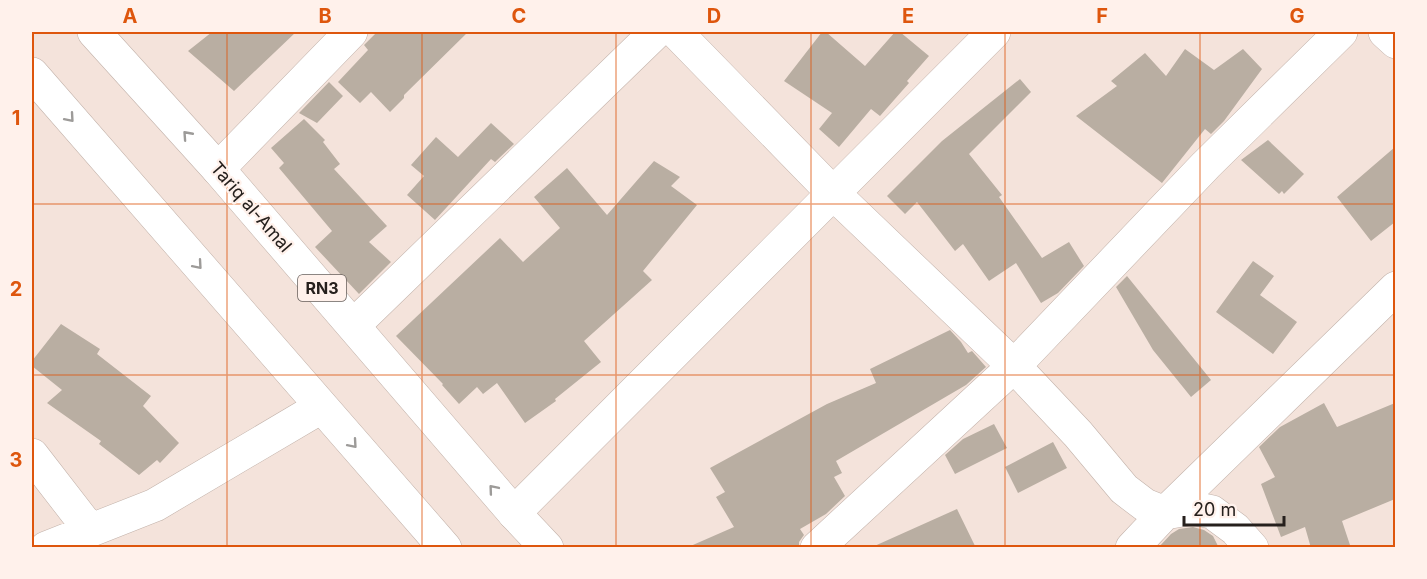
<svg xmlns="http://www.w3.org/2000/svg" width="1427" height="579" font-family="Inter,sans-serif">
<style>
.building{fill:#b9aea2}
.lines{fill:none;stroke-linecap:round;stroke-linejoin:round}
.minor-casing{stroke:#c2b2aa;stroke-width:34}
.highway-casing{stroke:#c2b2aa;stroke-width:34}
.minor{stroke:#fff;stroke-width:33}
.highway{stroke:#fff;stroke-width:33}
.oneway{stroke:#9d9b99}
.grid{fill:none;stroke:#de560d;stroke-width:1.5;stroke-opacity:0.55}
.labels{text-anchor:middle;stroke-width:4.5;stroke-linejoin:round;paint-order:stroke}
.shield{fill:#fff1eb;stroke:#675f5b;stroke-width:1.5}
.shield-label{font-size:16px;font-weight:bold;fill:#26201d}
.street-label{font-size:18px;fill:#26201d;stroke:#fff1eb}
.neatline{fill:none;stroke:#de560d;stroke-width:2}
.grid-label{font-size:20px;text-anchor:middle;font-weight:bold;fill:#de560d}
</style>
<rect width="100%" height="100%" fill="#f4e3db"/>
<path class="building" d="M212 32H296L234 91 188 51Z
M377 32H468L404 95V98L390 112 371 92 360 103 338 82 368 50 364 45Z
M822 32H826L865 66 895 32H900L929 56 907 81 909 83 880 116 871 109 839 147 819 129 832 113 784 81Z
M1185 49 1214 70 1243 49 1262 69 1224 121 1211 134 1205 129 1162 183 1076 116 1117 86 1111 81 1145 53 1166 76Z
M1020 79 1031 92 969 154 1002 195 999 197 1042 258 1069 242 1084 266 1058 293 1041 303 1016 263 989 281 963 244 955 251 917 202 905 214 887 196 942 141Z
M329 82 343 96 317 123 299 113Z
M304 119 325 140 323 142 340 164 334 169 387 226 369 242 391 262 359 294 315 247 332 231 279 168 284 163 271 148Z
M491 123 514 144 495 162 491 159 435 220 407 195 424 176 411 165 436 137 458 157Z
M1268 140 1304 174 1284 194 1282 191 1279 194 1241 160Z
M1395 147V222L1371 241 1337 197Z
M654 161 680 177 671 186 697 205 643 271 652 280 584 341 601 362 555 399 556 401 525 423 497 383 483 394 477 387 459 404 442 385 443 384 396 336 500 238 523 262 560 228 534 197 567 168 607 215Z
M1253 261 1274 276 1260 295 1297 322 1273 354 1216 312Z
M1127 276 1211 380 1191 397 1153 350 1116 287Z
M61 324 100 349 97 354 151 396 143 406 179 443 160 463 157 460 139 475 99 444 101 441 47 403 62 390 32 366V361Z
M950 330 961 342 968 353 972 351 986 367 966 385 836 461 842 473 834 477 845 496 826 514 800 529 804 535 799 542V548H686L734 527 716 497 725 492 710 468 827 404 876 383 870 369Z
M1324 403 1337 427 1395 403V499L1342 521 1351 548H1311L1305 527 1281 537 1261 484 1275 477 1259 447 1280 427Z
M994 424 1007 448 955 474 945 455 963 439Z
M1053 442 1067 468 1018 493 1005 467Z
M957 509 976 548H870Z
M1193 527 1204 530 1213 536 1219 548H1158L1171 534 1179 529Z"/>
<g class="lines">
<g class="minor-casing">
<path id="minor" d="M676 32 832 192 1014 366 1078 434 1124 489 1145 505 1165 513 1193 508 1212 512 1235 529 1252 548
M1385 32 1396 42
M218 169 351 32
M354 325 656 32
M32 455 90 530
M514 513 994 32
M46 548 155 505 321 407
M817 548 1014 366 1206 165 1341 32
M1132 548 1165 513 1396 288"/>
</g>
<g class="highway-casing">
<path id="highway" d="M94 32 218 169 514 513 547 548
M32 74 445 548"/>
</g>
<use href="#minor" class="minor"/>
<use href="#highway" class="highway"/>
</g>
<defs><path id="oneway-chevron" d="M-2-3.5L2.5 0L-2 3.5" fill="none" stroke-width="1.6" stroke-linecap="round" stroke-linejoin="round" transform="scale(1.5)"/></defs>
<g class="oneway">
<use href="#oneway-chevron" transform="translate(70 118) rotate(49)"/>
<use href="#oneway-chevron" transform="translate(187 135) rotate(-132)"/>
<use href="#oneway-chevron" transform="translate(198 265) rotate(49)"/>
<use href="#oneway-chevron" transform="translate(353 444) rotate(49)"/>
<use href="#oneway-chevron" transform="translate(493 489) rotate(-130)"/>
</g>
<path class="grid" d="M227 32V548M422 32V548M616 32V548M811 32V548M1005 32V548M1200 32V548M32 204H1396M32 375H1396"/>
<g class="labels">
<rect class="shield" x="298" y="275" width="48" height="26" rx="4.5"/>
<g class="shield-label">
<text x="322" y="294">RN3</text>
</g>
<g class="street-label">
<text transform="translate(251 207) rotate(49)" y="6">Tariq al-Amal</text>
</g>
</g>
<rect width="1427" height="579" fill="none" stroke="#fff1eb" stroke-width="66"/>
<path d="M1184 516v9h100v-9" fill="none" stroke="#26201d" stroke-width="3"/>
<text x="1193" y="516" font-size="18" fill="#26201d" stroke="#fff1eb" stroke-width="4.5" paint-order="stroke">20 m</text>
<rect x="33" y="33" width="1361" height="513" class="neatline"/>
<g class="grid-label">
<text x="130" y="23">A</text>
<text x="325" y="23">B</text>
<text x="519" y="23">C</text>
<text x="714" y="23">D</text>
<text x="908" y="23">E</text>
<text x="1102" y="23">F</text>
<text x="1297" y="23">G</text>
<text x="16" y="125">1</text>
<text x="16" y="296">2</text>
<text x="16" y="467">3</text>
</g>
</svg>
